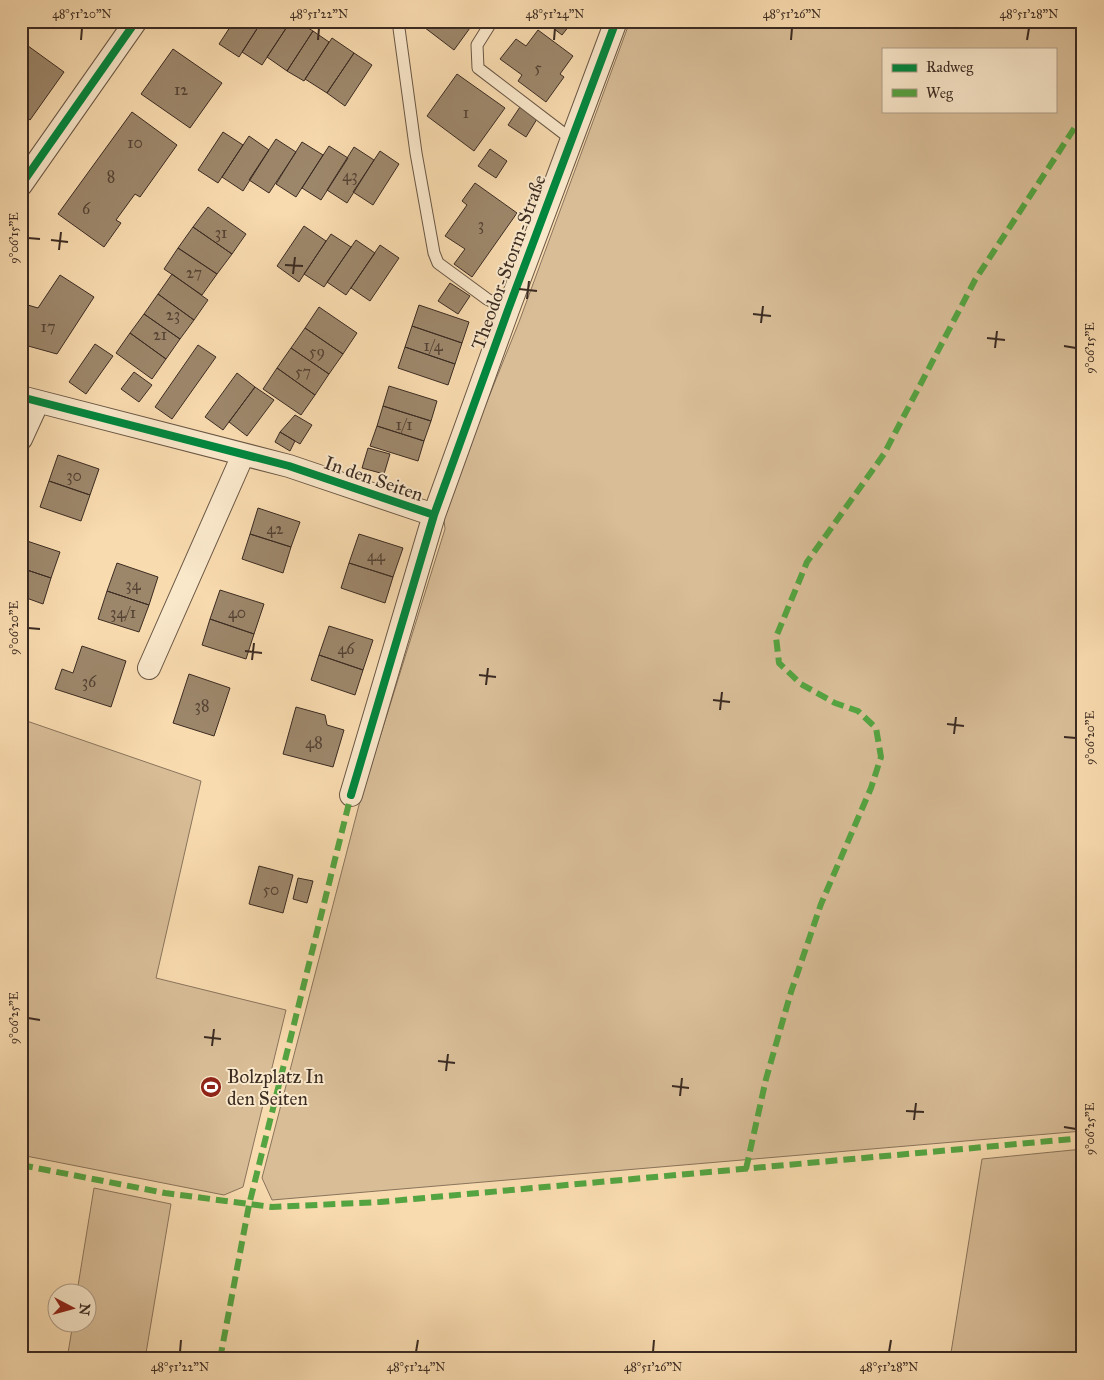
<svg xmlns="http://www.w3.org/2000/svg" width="1104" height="1380" font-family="'IM FELL Great Primer',serif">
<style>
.green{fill:#d8bd97;stroke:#8a745c;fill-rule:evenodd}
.building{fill:#9d876b;stroke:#3b2b22}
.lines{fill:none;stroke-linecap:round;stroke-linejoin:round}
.service-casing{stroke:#6a5745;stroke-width:13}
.minor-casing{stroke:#6a5745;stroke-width:24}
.service{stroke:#fae8cb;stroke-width:11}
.minor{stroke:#fae8cb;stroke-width:22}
.quiet{stroke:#54a441;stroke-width:6;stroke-dasharray:12 6;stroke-linecap:butt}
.cycleway-casing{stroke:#fae8cb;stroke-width:11}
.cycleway{stroke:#00873e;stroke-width:8}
.ticks{fill:none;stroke:#3b2b22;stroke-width:2}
.labels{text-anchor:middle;stroke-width:4;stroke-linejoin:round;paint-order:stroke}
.number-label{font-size:16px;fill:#544234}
.street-label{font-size:19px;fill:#3b2b22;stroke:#fae8cb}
.poi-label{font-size:19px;fill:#3b2b22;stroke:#fae8cb;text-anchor:start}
.neatline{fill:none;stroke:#3b2b22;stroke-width:2}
.ticks-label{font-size:12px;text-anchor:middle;fill:#3b2b22}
</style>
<rect width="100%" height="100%" fill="#f8dbaf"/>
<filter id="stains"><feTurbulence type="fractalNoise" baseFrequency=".004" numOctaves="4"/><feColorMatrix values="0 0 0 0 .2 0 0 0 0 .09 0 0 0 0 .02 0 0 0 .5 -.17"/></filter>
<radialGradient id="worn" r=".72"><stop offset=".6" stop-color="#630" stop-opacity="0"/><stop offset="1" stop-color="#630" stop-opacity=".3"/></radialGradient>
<path class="green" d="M630 21H1071L1083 30V1131L272 1200 262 1178 360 801 445 529 443 511 519 322ZM883 49H1055V111H883Z
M21 719 201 781 156 978 286 1010 243 1187 224 1195 21 1155Z
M1083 1149V1359H950L982 1159Z
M94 1188 171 1204 145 1359H67L73 1323 88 1322V1292H77Z"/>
<path class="building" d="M234 21H262L239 57 219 44Z
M262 21H282L288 25 262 65 242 52Z
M291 21H297L313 31 287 71 267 57Z
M416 21H475L454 50Z
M544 21H573L562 35Z
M538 30 573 56 560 74 564 77 546 102 518 81 522 75 500 59 516 39 526 46Z
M313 31 329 42 304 81 287 71Z
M332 38 354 53 327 93 305 79Z
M24 43 64 72 30 120 21 113V47Z
M173 49 222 83 190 128 141 94Z
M354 53 372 65 345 106 327 93Z
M457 74 505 108 474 151 427 116Z
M520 107 537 119 526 137 508 125Z
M132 112 177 145 140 197 135 194 116 220 121 223 104 247 58 214Z
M223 132 243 145 218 183 198 170Z
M249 136 269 150 243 191 222 177Z
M276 139 296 152 269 193 249 180Z
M302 142 323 155 296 197 276 184Z
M329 146 348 158 321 200 302 188Z
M354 147 374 160 347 203 327 190Z
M490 149 507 161 496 178 478 166Z
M380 151 399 164 373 205 353 192Z
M475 183 517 213 472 277 454 264 465 249 445 236 467 205 462 201Z
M208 207 246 234 232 254 193 227Z
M304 226 326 241 299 282 277 266Z
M193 227 232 254 217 274 178 248Z
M331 234 351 247 324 287 304 274Z
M356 240 375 253 346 295 327 282Z
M380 245 399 258 370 301 351 288Z
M178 248 217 274 202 295 164 269Z
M172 274 208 300 194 320 158 294Z
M60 275 94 297 57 354 21 344V303L38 308Z
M450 283 470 296 458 314 438 301Z
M158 294 194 320 180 339 144 314Z
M419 305 469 322 462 343 412 326Z
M319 307 357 333 343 354 305 328Z
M144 314 180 339 166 359 130 333Z
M412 326 462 343 455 364 405 347Z
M305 328 343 354 329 374 291 348Z
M130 333 166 359 152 379 116 353Z
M95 344 113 356 86 394 69 382Z
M198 345 216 357 172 419 155 407Z
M405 347 455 364 448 385 398 368Z
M291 348 329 374 315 395 277 368Z
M277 368 315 395 301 415 263 389Z
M134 372 152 385 139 402 121 389Z
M237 373 255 387 223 430 205 417Z
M389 386 437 401 431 421 383 406Z
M255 387 274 400 247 436 229 422Z
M383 406 431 421 424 441 377 426Z
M295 415 312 425 300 444 280 432Z
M377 426 424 441 418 461 370 446Z
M280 432 295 441 290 451 275 442Z
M368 448 390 454 384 474 362 468Z
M58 455 99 469 90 495 49 481Z
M49 481 90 495 81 521 40 507Z
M258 508 300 522 291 547 250 534Z
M250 534 291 547 283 573 242 559Z
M359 534 403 548 393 577 349 563Z
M21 539 60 552 51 578 21 568Z
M117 563 158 577 149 605 107 591Z
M349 563 393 577 385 603 341 588Z
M21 568 51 578 43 604 21 596Z
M220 590 264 604 254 634 210 619Z
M107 591 149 605 139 632 98 619Z
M210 619 254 634 246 659 202 645Z
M329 626 373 640 363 670 319 655Z
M21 633 27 635 21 651Z
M82 646 126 661 111 707 55 689 62 669 73 673Z
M319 655 363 670 355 695 311 680Z
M189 674 230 688 214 736 173 723Z
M296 707 325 715 327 725 344 730 333 767 283 754Z
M259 866 293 875 283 913 249 904Z
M298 878 313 881 307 903 293 899Z"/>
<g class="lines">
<g class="service-casing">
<path id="service" d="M398 21 416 153 434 253 438 263 487 299 508 310
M492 21 477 45 478 68 571 139"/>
</g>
<g class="minor-casing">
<path id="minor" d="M21 185 136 21
M21 397 289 466 434 515
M21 439 38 402
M149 668 243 455
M351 795 434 515 508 310 616 21"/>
</g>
<use href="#service" class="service"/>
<use href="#minor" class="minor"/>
<path class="quiet" d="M1080 21 1083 23
M21 1165 165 1193 272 1207 380 1202 1083 1138
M746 1169 766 1079 791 992 821 904 871 788 881 757 876 728 858 711 835 703 801 684 779 663 776 637 807 562 884 454 975 280 1083 115
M220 1359 249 1205 351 795"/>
<g class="cycleway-casing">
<path id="cycleway" d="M21 185 136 21
M21 397 289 466 434 515
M351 795 434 515 508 310 616 21"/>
</g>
<use href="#cycleway" class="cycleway"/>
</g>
<path class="ticks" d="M81 40 82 28M318 40 319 28M554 40 555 28M791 40 792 28M1027 40 1029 28M28 238 40 239M51 240 68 242M59 250 61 232M285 265 303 266M293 274 295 257M519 289 537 291M527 299 529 281M753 314 771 316M761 323 763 306M987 338 1005 340M1064 346 1076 348M995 348 997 331M28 628 40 629M245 651 262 653M252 660 254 643M479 675 496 677M486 685 488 668M713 700 730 702M720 710 722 692M947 724 964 726M954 734 956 717M1064 737 1076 738M28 1018 40 1020M204 1037 221 1039M212 1046 214 1029M438 1061 455 1063M446 1071 448 1054M672 1086 689 1088M680 1096 682 1078M906 1111 924 1112M914 1120 916 1103M1064 1127 1076 1129M180 1352 181 1340M416 1352 418 1340M653 1352 654 1340M889 1352 891 1340"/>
<defs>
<g id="stadium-disc" transform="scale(1.125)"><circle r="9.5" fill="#8f2418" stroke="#fae8cb"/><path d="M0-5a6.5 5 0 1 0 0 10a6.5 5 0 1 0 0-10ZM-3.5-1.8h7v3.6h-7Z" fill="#fff"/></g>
</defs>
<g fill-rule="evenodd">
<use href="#stadium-disc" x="211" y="1087"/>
</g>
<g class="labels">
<g class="number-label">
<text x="538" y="73">5</text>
<text x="181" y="95">12</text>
<text x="466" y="118">1</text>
<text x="135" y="148">10</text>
<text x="350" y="181">43</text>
<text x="111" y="182">8</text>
<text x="86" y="214">6</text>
<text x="481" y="230">3</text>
<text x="221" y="238">31</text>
<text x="194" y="278">27</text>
<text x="173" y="320">23</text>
<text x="48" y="332">17</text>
<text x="160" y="340">21</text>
<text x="433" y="351">1/4</text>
<text x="317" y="357">59</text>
<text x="303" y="377">57</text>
<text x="404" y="430">1/1</text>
<text x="74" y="481">30</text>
<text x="275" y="534">42</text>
<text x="376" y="561">44</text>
<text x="133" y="590">34</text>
<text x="123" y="618">34/1</text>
<text x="237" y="618">40</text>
<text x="346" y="654">46</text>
<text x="89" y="687">36</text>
<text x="202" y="711">38</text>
<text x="314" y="748">48</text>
<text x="271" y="895">50</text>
</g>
<g class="street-label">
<text transform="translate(508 262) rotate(-70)" y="7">Theodor-Storm-Straße</text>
<text transform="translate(374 478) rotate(19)" y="7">In den Seiten</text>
</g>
<g class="poi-label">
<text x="227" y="1083">Bolzplatz In<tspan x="227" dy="22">den Seiten</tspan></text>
</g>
</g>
<rect width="1104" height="1380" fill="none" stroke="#f8dbaf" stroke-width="55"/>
<rect x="882" y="48" width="175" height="65" fill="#fae8cb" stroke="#ae9c87"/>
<rect x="892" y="64" width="25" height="8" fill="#00873e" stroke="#ae9c87"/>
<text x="926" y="72" font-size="15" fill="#3b2b22">Radweg</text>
<rect x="892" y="89" width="25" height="8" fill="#54a441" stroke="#ae9c87"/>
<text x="926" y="98" font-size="15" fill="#3b2b22">Weg</text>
<g transform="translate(72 1308) rotate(96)"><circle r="24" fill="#fae8cb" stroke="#ae9c87"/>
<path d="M0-4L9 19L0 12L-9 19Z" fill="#8f2418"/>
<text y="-8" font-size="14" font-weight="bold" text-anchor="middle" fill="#3b2b22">N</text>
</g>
<rect x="28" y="28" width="1048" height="1324" class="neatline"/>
<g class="ticks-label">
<text x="82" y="18">48°51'20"N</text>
<text x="319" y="18">48°51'22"N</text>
<text x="555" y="18">48°51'24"N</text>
<text x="792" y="18">48°51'26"N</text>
<text x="1029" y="18">48°51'28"N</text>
<text transform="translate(14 238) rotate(-90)" y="4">9°06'15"E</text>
<text transform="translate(1090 348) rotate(-90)" y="4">9°06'15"E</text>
<text transform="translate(14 628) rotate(-90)" y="4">9°06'20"E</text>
<text transform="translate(1090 738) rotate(-90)" y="4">9°06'20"E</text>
<text transform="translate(14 1018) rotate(-90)" y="4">9°06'25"E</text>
<text transform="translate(1090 1129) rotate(-90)" y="4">9°06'25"E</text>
<text x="180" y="1371">48°51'22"N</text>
<text x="416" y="1371">48°51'24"N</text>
<text x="653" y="1371">48°51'26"N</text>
<text x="889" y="1371">48°51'28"N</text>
</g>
<rect width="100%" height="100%" filter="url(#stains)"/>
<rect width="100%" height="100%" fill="url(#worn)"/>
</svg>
